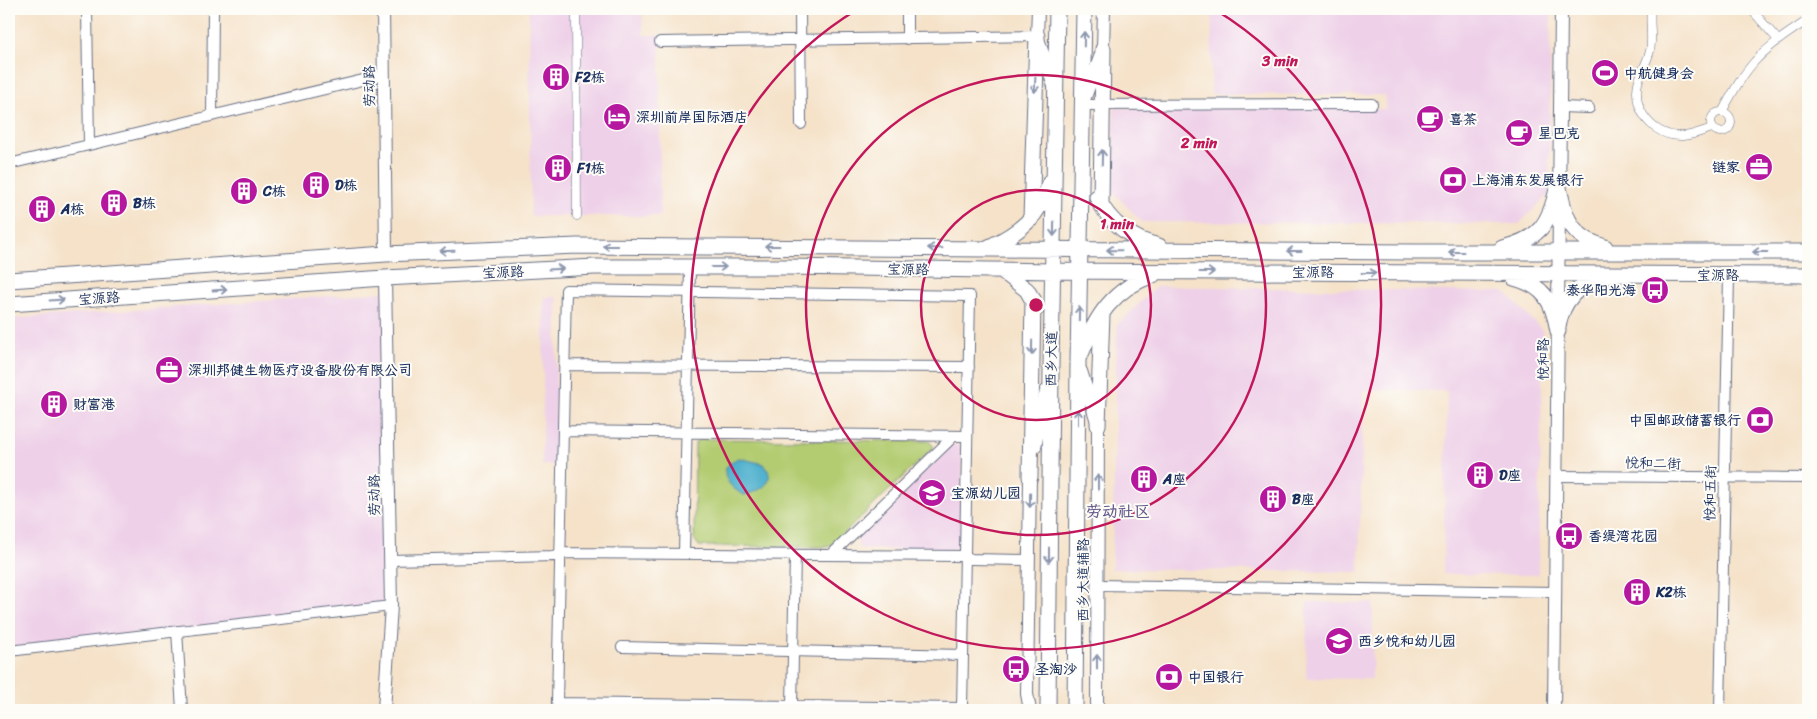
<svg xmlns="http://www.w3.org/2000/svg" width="1817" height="719" font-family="Sriracha,'LXGW WenKai TC',sans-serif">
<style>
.built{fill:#eed0e8}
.green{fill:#b3cc71;stroke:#677e68}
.water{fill:#4fb0ce;stroke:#357096}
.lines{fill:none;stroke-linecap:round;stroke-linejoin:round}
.pedestrian-casing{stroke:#676e83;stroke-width:9}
.minor-casing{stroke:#676e83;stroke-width:12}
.tertiary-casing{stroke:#676e83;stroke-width:14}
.primary-casing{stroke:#676e83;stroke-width:17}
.pedestrian{stroke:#fff;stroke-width:8}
.minor{stroke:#fff;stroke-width:10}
.tertiary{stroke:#fff;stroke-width:12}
.primary{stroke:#fff;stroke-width:15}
.oneway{stroke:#8d97ae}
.ring{fill:none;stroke:#c2185b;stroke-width:2.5}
.labels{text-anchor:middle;stroke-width:4;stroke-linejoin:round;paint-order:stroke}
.poi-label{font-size:14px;font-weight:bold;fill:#1b2f5e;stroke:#fdfcf7;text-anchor:start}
.street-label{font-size:14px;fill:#1b2f5e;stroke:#fdfcf7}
.quarter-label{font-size:16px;font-weight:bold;fill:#645a8c;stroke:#fdfcf7}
.centre{fill:#c2185b;stroke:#fdfcf7;stroke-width:2.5}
.ring-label{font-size:15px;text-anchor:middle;font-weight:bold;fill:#c2185b;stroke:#fdfcf7;stroke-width:4;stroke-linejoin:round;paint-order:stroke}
</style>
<rect width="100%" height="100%" fill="#fdfcf7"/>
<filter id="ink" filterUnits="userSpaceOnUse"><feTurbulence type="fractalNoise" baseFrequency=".02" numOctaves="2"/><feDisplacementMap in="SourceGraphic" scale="10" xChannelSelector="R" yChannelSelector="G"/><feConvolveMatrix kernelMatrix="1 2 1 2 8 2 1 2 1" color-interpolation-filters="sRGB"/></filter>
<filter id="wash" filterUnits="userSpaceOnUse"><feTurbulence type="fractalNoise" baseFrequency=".0096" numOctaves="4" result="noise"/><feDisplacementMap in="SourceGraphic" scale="20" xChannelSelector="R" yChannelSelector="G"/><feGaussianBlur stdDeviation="1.12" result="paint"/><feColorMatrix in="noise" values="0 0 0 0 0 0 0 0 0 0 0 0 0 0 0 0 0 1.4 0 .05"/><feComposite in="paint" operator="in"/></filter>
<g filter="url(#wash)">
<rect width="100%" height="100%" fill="#f5e2c9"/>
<path class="built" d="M529 9H642L643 35H660V216H531Z
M1212 9H1551L1549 194 1519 224 1142 222 1113 192 1114 108 1385 109V95L1211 94Z
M1157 286 1505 292 1543 331 1538 575 1443 574 1447 391 1363 390 1359 572 1112 569 1117 325Z
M385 292 391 606 9 648V319Z
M544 297H557L555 465H542Z
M955 444 962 447V541L953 550 862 549 859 547 857 539 858 536 951 445Z
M1307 602 1373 603 1372 679 1306 678Z"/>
<path class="green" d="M700 439 929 441 934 447 832 545 827 547 699 546 694 539 695 443Z"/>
<path class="water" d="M739 458 764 464C778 482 761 491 744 495 727 487 714 467 739 458Z"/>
</g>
<g filter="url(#ink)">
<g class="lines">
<g class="pedestrian-casing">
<path id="pedestrian" d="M576 9 577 216
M1651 9C1649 22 1653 37 1650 51 1647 62 1641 72 1638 83 1632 111 1654 137 1683 136 1693 135 1703 131 1712 128
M1751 9 1778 40
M1711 122a10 10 0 1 1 20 0a10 10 0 1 1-20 0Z
M1722 112C1732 94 1742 75 1756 60 1771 44 1790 32 1808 20"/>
</g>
<g class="minor-casing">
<path id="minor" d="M87 9 89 145
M800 9 801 124
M907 39V9
M660 42 1037 36
M1082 105 1372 104
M1560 107 1589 108
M212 116 213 9
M9 164 384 75
M566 290 970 296 962 708 557 703Z
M564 365 969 367
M563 431 967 436
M1557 476 1808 478
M684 554 690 267
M831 555 954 436
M390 560 554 556 560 553 965 556 971 559 1029 560
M1098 585 1556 592
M177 631 182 710
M622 647 963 655
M9 651 391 606
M792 706 795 555
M1720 710 1729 276"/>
</g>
<g class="tertiary-casing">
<path id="tertiary" d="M383 9 386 254
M1038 9 1037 36 1054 86
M1084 100 1103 49 1104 9
M1081 371 1098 425 1097 710
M1035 447 1046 391
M384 710 391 606 385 278
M1030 710 1027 694 1030 477 1031 469
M1554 710C1558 476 1557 243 1561 9"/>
</g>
<g class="primary-casing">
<path id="primary" d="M1558 183C1565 216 1569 237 1605 247
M1097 197C1109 223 1132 240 1159 246
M1101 206 1103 49
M1031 219 1037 36
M987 248C1019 233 1040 217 1050 182
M1502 248C1539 239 1549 225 1557 189
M1001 270 1027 290 1037 308
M1514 278C1544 286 1553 301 1558 331
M9 280 386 254 577 246 1415 252H1808
M9 304 385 278 595 267H785L1053 271 1808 275
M1558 327C1562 301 1578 283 1604 278
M1081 354C1096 316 1113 289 1153 275
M1098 425 1102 314
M1030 477 1033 299
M1048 710 1051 366 1057 9
M1075 710 1078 363 1084 9"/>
</g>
<use href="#pedestrian" class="pedestrian"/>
<use href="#minor" class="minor"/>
<use href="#tertiary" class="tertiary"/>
<use href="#primary" class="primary"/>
</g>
<defs><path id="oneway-shaft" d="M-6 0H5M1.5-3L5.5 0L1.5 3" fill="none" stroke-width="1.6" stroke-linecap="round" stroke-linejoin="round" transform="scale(1.25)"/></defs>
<g class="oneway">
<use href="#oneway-shaft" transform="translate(1084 39) rotate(-89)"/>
<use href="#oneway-shaft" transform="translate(1035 85) rotate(93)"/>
<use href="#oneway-shaft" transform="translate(1102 157) rotate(-89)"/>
<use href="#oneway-shaft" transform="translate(1054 229) rotate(91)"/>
<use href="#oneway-shaft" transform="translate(610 246) rotate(-180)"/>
<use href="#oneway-shaft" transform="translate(772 246) rotate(-180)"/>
<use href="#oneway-shaft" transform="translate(935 248) rotate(-179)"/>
<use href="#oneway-shaft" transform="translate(1114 250) rotate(-179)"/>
<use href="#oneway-shaft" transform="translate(447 251) rotate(178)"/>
<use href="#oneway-shaft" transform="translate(1294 251) rotate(-180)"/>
<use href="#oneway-shaft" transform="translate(1456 252) rotate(-180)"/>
<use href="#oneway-shaft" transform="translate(1760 252) rotate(-180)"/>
<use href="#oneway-shaft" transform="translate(719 267)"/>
<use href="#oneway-shaft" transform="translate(556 269) rotate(-3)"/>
<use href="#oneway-shaft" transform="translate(1207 272)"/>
<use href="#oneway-shaft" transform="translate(1369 273)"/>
<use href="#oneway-shaft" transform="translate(220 290) rotate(-4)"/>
<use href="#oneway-shaft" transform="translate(57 300) rotate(-4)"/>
<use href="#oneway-shaft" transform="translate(1079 314) rotate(-89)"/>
<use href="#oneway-shaft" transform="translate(1032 348) rotate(91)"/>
<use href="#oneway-shaft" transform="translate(1078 417) rotate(-90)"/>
<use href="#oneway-shaft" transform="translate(1098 482) rotate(-90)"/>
<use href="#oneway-shaft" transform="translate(1030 500) rotate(91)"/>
<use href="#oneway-shaft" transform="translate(1049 555) rotate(90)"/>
<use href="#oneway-shaft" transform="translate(1097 662) rotate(-90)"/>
</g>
</g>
<g class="ring">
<circle cx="1036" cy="305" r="115"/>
<circle cx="1036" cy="305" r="230"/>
<path d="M1214 9A345 345 0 1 1 858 9"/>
</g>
<defs>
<g id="stadium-disc" transform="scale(1.4375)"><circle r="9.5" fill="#b5179e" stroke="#fdfcf7"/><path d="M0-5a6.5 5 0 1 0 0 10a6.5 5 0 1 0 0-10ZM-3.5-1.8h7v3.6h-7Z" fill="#fff"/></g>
<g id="building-disc" transform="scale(1.4375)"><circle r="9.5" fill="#b5179e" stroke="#fdfcf7"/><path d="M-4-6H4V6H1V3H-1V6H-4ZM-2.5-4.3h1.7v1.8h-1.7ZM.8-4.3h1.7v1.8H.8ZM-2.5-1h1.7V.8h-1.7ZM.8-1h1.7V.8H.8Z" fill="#fff"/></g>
<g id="hotel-disc" transform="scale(1.4375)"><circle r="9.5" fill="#b5179e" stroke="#fdfcf7"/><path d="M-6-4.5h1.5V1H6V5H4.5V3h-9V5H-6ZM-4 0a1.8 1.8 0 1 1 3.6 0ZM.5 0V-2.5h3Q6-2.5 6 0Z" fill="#fff"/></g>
<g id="cafe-disc" transform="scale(1.4375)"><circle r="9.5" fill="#b5179e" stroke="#fdfcf7"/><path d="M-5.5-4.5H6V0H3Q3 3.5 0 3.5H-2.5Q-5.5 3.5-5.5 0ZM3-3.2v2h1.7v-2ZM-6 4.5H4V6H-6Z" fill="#fff"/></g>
<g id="office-disc" transform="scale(1.4375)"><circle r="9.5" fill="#b5179e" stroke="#fdfcf7"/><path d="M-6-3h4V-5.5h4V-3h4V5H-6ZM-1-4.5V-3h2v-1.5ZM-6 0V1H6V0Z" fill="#fff"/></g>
<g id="bank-disc" transform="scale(1.4375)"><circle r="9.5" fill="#b5179e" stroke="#fdfcf7"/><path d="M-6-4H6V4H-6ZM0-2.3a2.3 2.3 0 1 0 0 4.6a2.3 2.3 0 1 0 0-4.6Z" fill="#fff"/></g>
<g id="bus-disc" transform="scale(1.4375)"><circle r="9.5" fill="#b5179e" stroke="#fdfcf7"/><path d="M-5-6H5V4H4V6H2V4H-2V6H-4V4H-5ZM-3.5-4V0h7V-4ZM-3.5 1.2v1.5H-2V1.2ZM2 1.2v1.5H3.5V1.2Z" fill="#fff"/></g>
<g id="school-disc" transform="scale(1.4375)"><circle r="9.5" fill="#b5179e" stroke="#fdfcf7"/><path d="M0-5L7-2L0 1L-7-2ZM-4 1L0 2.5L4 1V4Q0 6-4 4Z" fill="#fff"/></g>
</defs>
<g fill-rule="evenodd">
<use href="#stadium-disc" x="1605" y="73"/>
<use href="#building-disc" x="556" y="77"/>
<use href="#hotel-disc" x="617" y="117"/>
<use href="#cafe-disc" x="1430" y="119"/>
<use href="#cafe-disc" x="1519" y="133"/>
<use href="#office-disc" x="1759" y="167"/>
<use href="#building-disc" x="558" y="168"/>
<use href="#bank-disc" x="1453" y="180"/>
<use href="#building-disc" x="316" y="185"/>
<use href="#building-disc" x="244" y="191"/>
<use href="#building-disc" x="114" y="203"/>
<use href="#building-disc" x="42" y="209"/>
<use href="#bus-disc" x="1655" y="290"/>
<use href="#office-disc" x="169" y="370"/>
<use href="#building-disc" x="54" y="404"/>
<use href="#bank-disc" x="1760" y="420"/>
<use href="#building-disc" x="1480" y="475"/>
<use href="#building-disc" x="1144" y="479"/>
<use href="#school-disc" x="932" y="493"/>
<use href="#building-disc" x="1273" y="499"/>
<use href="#bus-disc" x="1569" y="536"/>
<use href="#building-disc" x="1637" y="592"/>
<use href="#school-disc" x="1339" y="641"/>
<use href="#bus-disc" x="1016" y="669"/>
<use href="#bank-disc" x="1169" y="677"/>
</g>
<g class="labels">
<g class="poi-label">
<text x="1624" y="78">中航健身会</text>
<text x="575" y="82">F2栋</text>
<text x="636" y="122">深圳前岸国际酒店</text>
<text x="1449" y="124">喜茶</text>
<text x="1538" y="138">星巴克</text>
<text x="1740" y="172" text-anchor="end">链家</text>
<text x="577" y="173">F1栋</text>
<text x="1472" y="185">上海浦东发展银行</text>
<text x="335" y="190">D栋</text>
<text x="263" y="196">C栋</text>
<text x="133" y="208">B栋</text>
<text x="61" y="214">A栋</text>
<text x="1636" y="295" text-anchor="end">泰华阳光海</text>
<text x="188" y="375">深圳邦健生物医疗设备股份有限公司</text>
<text x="73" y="409">财富港</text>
<text x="1741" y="425" text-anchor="end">中国邮政储蓄银行</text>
<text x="1499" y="480">D座</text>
<text x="1163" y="484">A座</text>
<text x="951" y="498">宝源幼儿园</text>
<text x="1292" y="504">B座</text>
<text x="1588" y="541">香缇湾花园</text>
<text x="1656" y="597">K2栋</text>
<text x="1358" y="646">西乡悦和幼儿园</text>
<text x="1035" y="674">圣淘沙</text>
<text x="1188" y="682">中国银行</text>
</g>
<g class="street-label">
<text transform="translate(369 86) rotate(-91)" y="5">劳动路</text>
<text transform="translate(908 269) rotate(1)" y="5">宝源路</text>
<text transform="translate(503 272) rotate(-3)" y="5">宝源路</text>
<text x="1313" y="277">宝源路</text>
<text x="1718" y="280">宝源路</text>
<text transform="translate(99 298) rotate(-4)" y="5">宝源路</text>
<text transform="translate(1051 359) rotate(-89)" y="5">西乡大道</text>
<text transform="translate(1543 359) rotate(-90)" y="5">悦和路</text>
<text transform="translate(1653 463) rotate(1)" y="5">悦和二街</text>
<text transform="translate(1710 493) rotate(-89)" y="5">悦和五街</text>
<text transform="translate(374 495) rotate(-91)" y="5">劳动路</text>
<text transform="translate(1083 580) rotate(-90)" y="5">西乡大道辅路</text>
</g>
<g class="quarter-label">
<text x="1118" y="517">劳动社区</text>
</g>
</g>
<circle cx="1036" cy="305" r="8" class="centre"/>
<g class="ring-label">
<text x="1280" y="66">3 min</text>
<text x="1199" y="148">2 min</text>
<text x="1117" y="229">1 min</text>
</g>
<rect width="1817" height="719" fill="none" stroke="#fdfcf7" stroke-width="30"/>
</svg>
